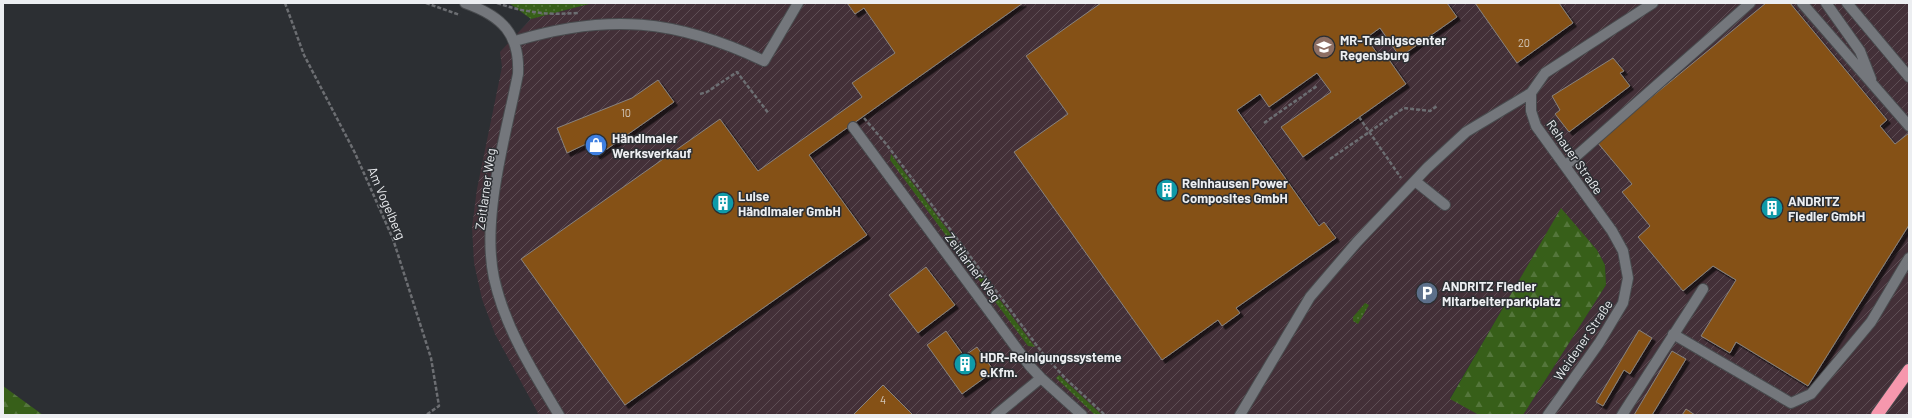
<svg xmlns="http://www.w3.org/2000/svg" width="1912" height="418" font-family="Barlow,sans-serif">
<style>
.industrial{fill:url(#industrial-furrows)}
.grass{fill:url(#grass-dots)}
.forest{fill:url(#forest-firs)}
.building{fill:#855117;stroke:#88837e;filter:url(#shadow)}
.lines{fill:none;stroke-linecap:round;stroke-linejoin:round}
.minor-casing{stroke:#484b4e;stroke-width:12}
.highway-casing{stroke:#484b4e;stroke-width:14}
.path{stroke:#6c6e72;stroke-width:2.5;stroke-dasharray:4 2;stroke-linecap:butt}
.minor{stroke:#74777c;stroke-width:10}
.highway{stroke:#f697ad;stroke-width:12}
.labels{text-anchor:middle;stroke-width:3;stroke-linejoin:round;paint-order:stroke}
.number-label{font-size:11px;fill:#d2c7ba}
.poi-label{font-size:13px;font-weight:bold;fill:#eceef1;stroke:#2c2f33;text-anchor:start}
.street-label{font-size:13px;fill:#eceef1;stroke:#2c2f33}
</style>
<defs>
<pattern id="industrial-furrows" width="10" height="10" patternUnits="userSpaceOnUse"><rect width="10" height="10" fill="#433038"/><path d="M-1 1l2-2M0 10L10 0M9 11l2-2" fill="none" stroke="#5e4e55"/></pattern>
<pattern id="grass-dots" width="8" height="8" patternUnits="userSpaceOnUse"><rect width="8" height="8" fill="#375f19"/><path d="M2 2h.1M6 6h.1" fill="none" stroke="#54763b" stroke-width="1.8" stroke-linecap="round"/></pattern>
<pattern id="forest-firs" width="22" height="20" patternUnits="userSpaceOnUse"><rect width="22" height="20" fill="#375f19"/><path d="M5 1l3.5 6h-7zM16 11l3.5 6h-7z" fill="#54763b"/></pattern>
<filter id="shadow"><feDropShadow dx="3.5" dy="3.5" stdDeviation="0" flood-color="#0009"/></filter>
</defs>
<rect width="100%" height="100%" fill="#2c2f33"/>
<path class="industrial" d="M593 3H1909V415H1523L1606 285 1605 265 1597 250 1561 209 1450 398 1479 415H539L495 334 482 299 474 263 472 227 477 189 502 67 500 52 531 19Z"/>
<path class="grass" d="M509 3H593L531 19Z
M891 154 1035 347 1028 346 890 160Z
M1365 303 1369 305 1358 324 1353 321V317Z
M1059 375 1102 415H1095L1056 378Z"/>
<path class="forest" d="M1561 208 1597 250 1605 265 1606 285 1523 415H1479L1450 399Z
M3 386 43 415H3Z"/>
<path class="building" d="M847 3H1023L809 155 867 235 625 405 521 259 720 119 758 171 862 97 852 83 895 53 864 8 855 14Z
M1101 3H1447L1457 17 1400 57 1380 28 1366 38 1380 57 1385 54 1406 84 1303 157 1281 127 1331 92 1317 73 1269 107 1260 94 1237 110 1319 226 1324 222 1336 238 1236 308 1240 313 1222 326 1218 320 1162 360 1014 152 1068 114 1026 56Z
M1475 3H1559L1573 23 1517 63Z
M1766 3H1790L1887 120 1880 126 1895 144 1909 133V225L1808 386 1736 342 1730 353 1701 336 1736 280 1713 266 1683 291 1638 237 1650 226 1622 192 1632 184 1597 142Z
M1613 58 1624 71 1620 73 1630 86 1569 132 1555 114 1560 110 1552 96Z
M658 80 674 102 597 156 588 143 567 153 557 128 632 98Z
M926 267 955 305 918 333 889 295Z
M1639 330 1652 338 1630 374 1624 370 1603 406 1596 402Z
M946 331 964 356 977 347 994 371 962 394 927 345Z
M1672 351 1686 359 1652 415H1634Z
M883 385 913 415H853Z
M1686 409 1695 415H1682Z"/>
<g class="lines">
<g class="minor-casing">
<path id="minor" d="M465 3C502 16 520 34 518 74 506 135 481 217 494 278 505 328 533 372 559 415
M1802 3 1909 126
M1826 3 1860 51 1871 79
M1847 3 1909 77
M515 41C608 13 676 19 764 61L798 3
M853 127 1029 365 1041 378 1082 415
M1565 166 1750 3
M1415 181 1445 205
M1673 334 1791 403 1811 394 1871 322 1909 258
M996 415 1041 378
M1240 415 1310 297 1357 242 1427 168 1466 132 1531 93
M1548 415 1599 343 1623 303 1628 278 1623 251 1612 231 1536 126 1531 111V93L1545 73 1653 3
M1622 415 1703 289"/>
</g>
<g class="highway-casing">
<path id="highway" d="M1877 415 1909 370"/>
</g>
<path class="path" d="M285 3 304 55 355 153 393 239 431 358 439 406 426 415
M426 3 460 15
M497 3C526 13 548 15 578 13
M700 94 707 92 737 72 769 114
M1359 117 1401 178
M864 118 887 145 1044 355 1066 379 1105 415
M1264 123 1317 86
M1330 159 1404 108 1430 111 1437 106"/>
<use href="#minor" class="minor"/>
<use href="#highway" class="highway"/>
</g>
<defs>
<g id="school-disc" transform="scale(1.15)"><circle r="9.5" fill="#8d6e63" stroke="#2c2f33"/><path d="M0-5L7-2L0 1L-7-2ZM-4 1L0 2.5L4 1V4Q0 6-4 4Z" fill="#fff"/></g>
<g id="shop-disc" transform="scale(1.15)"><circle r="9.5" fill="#3f7fe0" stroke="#2c2f33"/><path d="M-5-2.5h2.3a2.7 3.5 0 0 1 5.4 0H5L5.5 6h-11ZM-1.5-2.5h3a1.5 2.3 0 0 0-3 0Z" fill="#fff"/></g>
<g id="building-disc" transform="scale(1.15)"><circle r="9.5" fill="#0f9aa8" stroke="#2c2f33"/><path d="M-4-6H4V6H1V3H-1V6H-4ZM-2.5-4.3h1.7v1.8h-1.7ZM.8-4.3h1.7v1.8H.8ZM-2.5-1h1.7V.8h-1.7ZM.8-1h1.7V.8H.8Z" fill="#fff"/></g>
<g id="parking-disc" transform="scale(1.15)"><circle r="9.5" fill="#5c6f8a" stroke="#2c2f33"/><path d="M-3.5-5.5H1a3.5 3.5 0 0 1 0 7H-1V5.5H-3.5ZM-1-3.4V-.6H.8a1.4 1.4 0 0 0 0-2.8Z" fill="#fff"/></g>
</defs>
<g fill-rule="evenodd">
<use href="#school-disc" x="1324" y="47"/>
<use href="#shop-disc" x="596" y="145"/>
<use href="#building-disc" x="1167" y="190"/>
<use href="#building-disc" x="723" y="203"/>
<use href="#building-disc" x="1772" y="208"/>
<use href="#parking-disc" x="1427" y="293"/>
<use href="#building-disc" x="965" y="364"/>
</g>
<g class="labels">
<g class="number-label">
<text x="1524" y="47">20</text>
<text x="626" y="117">10</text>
<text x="883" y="404">4</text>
</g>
<g class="poi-label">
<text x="1340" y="45">MR-Trainigscenter<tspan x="1340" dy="15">Regensburg</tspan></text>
<text x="612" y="143">Händlmaier<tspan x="612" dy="15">Werksverkauf</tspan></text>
<text x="1182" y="188">Reinhausen Power<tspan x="1182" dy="15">Composites GmbH</tspan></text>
<text x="738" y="201">Luise<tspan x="738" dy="15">Händlmaier GmbH</tspan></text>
<text x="1788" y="206">ANDRITZ<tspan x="1788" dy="15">Fiedler GmbH</tspan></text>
<text x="1442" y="291">ANDRITZ Fiedler<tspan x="1442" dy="15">Mitarbeiterparkplatz</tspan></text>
<text x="980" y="362">HDR-Reinigungssysteme<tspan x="980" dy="15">e.Kfm.</tspan></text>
</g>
<g class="street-label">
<text transform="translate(1575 157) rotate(55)" y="5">Rehauer Straße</text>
<text transform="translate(485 189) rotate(-82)" y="5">Zeitlarner Weg</text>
<text transform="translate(387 203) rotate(67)" y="5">Am Vogelberg</text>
<text transform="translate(973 267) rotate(53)" y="5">Zeitlarner Weg</text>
<text transform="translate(1583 340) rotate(-56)" y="5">Weidener Straße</text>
</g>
</g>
<rect width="1912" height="418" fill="none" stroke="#eceef1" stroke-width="8"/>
</svg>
